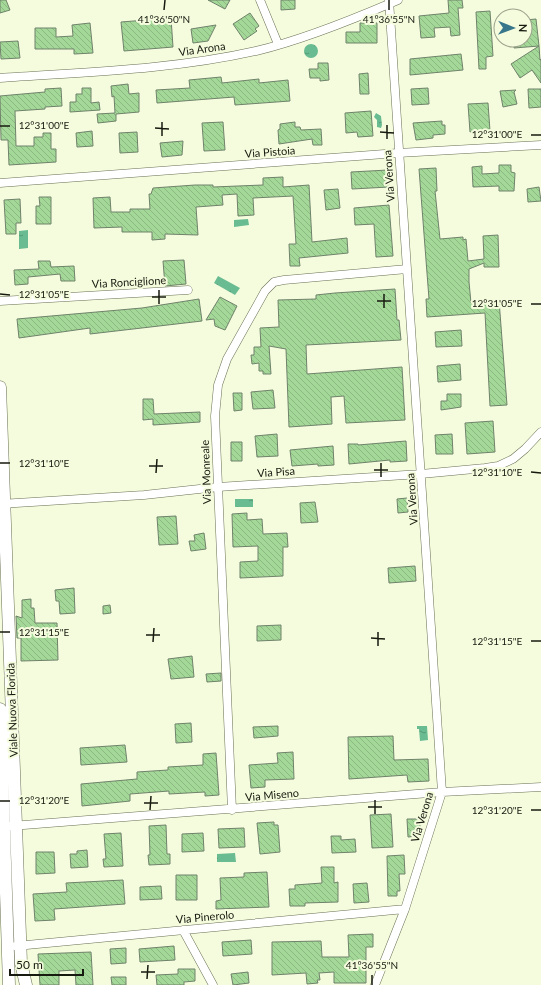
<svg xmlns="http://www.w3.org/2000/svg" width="541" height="985" font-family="Lato,sans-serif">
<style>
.water{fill:url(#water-ripples)}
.building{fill:url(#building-back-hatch);stroke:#6f826a}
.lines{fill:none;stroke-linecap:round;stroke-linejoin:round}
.street-casing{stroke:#697054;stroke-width:9}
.secondary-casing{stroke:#697054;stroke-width:13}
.street{stroke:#fff;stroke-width:8}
.secondary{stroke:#fff;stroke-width:12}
.ticks{fill:none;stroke:#171a0f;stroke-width:1.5}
.labels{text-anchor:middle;stroke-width:4;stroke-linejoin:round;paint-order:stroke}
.street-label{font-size:11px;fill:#171a0f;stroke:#f4fcdd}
.ticks-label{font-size:10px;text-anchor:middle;fill:#171a0f;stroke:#f4fcdd;stroke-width:4;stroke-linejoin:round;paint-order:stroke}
</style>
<defs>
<pattern id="water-ripples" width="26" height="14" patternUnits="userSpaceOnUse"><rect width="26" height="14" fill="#69bc92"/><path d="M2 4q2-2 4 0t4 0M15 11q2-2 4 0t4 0" fill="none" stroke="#559876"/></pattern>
<pattern id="building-back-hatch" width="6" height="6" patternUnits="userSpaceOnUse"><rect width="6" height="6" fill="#a4d898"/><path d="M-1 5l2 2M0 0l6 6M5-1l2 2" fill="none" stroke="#8cb982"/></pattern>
</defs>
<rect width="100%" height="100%" fill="#f4fcdd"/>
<path class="water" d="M304 51a7 7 0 1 1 14 0a7 7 0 1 1-14 0Z
M376 113 381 116 382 125 381 128 377 127V120L374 117Z
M248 219 249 225 234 227V220Z
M28 230V248L19 249V231Z
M218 276 240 288 235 295 214 283Z
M235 499H253V507H235Z
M417 726H427L428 740 420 741 419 729H417Z
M235 853 236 862H217V854Z"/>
<path class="building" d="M0 0H6L10 10 0 13Z
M208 0H230L225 9Z
M281 0H295V9L281 10Z
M448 0H462L463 8H458L460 35 451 36 450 27 434 28 435 37 421 38 419 16 449 13Z
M490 11 493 56 486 57V69H479L476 12Z
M250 13 259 26 255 29 257 31 244 40 233 24Z
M171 18 173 47 124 51 121 22Z
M536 19 539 46 514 48V40H525V20Z
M90 23 93 53 74 54V49H35V28H56V37L73 36 72 25Z
M360 23H377V43H346V32H360Z
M216 25 208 41 193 43 191 29Z
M18 41 20 58 1 59 0 42Z
M539 46 540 60 541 59V83L532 70 520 78 511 64Z
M461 54 463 70 410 75V59Z
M318 63H328L329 80 320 81V78H310L309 69H318Z
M368 73 369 94H360L359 74Z
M221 77 222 83 259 79V83L288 80 290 101 235 105 234 97 157 103 156 90 190 88 189 80Z
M128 84 129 94 139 93V112L116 114V121L98 123 97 114 115 113 114 96 112 97 111 86Z
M61 88 62 106 45 107V109L15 111 16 146H34V137H43V133H51V149H56V162L9 165 8 140H1L0 96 45 92V89Z
M82 88H91V103L99 102 100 110 70 112V102H76V94H82Z
M428 88 429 104 412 105 411 89Z
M528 89H541V107L529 108Z
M516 90 514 92 517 104 503 107 500 91Z
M488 103 490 131 470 132 468 104Z
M371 111 373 136 358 137 357 132 346 133 345 113Z
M442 121V125H445V134L433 135V138L416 140 413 123Z
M223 122 225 150 204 151 202 123Z
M295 122V127H300L301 130 321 129 322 145H313L312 139 279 144 278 130 280 129V124Z
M92 131 93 146 77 147 76 133Z
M137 132 138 152 120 153 119 133Z
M183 141 182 155 162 157 160 143Z
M499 165H511V172L515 173 514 191H499V186L473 187 472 167 482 166V174L499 173Z
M436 168 437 191H435L440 239 463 237V240L466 239 468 261 484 259 483 236 498 235 499 267H484V263L469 269V282L471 303 499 300 507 405 490 406 485 313 427 317 426 299H429L419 169Z
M388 170 389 187 352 189 351 172Z
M283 177V187L309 185 312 242 347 238 348 253 299 258 300 266H290L289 244H296L293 196 253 198 254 215 238 216 237 194 222 195 223 205 196 207 198 235 165 234V239L152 240V232H122V227L94 228 93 198 110 197 111 212H130V209H150L149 194H151L153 188 195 185H213V187L263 185V178Z
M539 187 541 201 528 202 527 189Z
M338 189 340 208 326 210 324 190Z
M39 197H51V224H36V206H40Z
M20 199 21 223H16V234H6L4 200Z
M389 205 393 256 376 257 374 224 355 225 354 208Z
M184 260 186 284 165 286 163 261Z
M38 261H50L51 267 74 266 75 281H61L60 274 28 277V284L15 285 14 270 39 269Z
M395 289 397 320H399L401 340 306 345 307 374 402 367 405 420 346 423 344 396 331 397 332 424 289 427 286 349 269 346 271 374H263V371H259V363L252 364 251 355H254V347H261L260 328 279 327 278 300 316 299V295L335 293Z
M220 297 237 306 225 330 215 326 214 319 206 320Z
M199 299 202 321 90 334V328L19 338 17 319 142 308Z
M461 330 462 346 436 347 435 332Z
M460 364 461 380 438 382 437 366Z
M273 390 275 408 253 409 251 392Z
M233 393H242V410L234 411Z
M447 394H461V407L441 410V401H447Z
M143 399H153L154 414 200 412V422L153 425V419L143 420Z
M493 421 495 452 467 454 465 423Z
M277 434 278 456 257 457 255 436Z
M452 434 453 454H436L435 435Z
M406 441 407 461 390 462V460L349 464 348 444H358V445Z
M231 442H242V461H231Z
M333 446 334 465 318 466V464L292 466 290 450Z
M407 498 408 512 398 513 397 499Z
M315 502 318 522 301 523 300 503Z
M247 513V520L262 519 263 534 287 533 288 547H283V576L240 578V562L258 561V546L233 547 232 514Z
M176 516 178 544 159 545 157 517Z
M204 533 206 549 191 551 189 541H195L194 535Z
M415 566 416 581 389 583 388 568Z
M74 588 75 613 60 614 59 601H56L55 590Z
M31 599V608H34L35 623H57L58 660 21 661V638H17L16 616 22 618V600Z
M110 605 111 613 103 614V606Z
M281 625V640L257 641V626Z
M192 656 194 677 171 679 168 659Z
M221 673V681L207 682 206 674Z
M191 723 192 742 176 743 175 724Z
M278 726V736L254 738 253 727Z
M393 736 394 760 428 759 429 781 408 782 407 775 349 779 348 737Z
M125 745 127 762 81 765 80 748Z
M293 752 294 779 265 780V787L251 788 249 765 278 763 277 753Z
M216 753 219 795 205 796V792L169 794V791L130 794V801L82 806 81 784 137 779V772L168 770V767L203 765V754Z
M391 814 393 847 372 848 370 815Z
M407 819H420V836L408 837Z
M274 822V825H278L280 852 260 854 257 823Z
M166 825 167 854H170V864L149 865 148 855H150L149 826Z
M244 828 245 847 219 848 218 829Z
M121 833 123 866 104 867 103 859H106L104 834Z
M203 833 204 851 182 852V834Z
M331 836H341V840L355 839 356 852 332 853Z
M87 850 88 867 71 868 70 854H77V851Z
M36 852H54L55 873 36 874Z
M404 855 405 874H399L400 891H397V896H388L387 856Z
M321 867H334V883L338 882V902L305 903V906H290L289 889H295V885L322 883Z
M267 872 269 907 216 909V901L221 900 220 878 244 877V873Z
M176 875H197V900H176Z
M123 880 125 904 54 909 55 920 35 921 33 894 67 892 66 883Z
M367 883 369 902 354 903 353 884Z
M161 886 162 899 140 900V887Z
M373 934V947H366V983H334V972L319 973 320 980H317L318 983 307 984 306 973 272 975V942L321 941 322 957H349L348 935Z
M251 940 252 954 223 956 222 942Z
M174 946 175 960 140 962 139 949Z
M126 948V963L111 964 110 949Z
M91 952 93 985H76L75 970 59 971V985H40L38 954Z
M178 969H195V981L184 982V985H157L156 975 178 974Z
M248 972 249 983 233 985 231 974Z
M111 977H126V985H112Z"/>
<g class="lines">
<g class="street-casing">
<path id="street" d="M260 0 278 44
M0 78C85 72 172 70 256 51 302 40 354 19 398 0
M0 183 398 153 541 145
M0 301 188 290
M0 504 144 495 218 487 421 474 485 468 498 466 513 459 525 449 541 432
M232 810 215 416 218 385 227 359 265 291 274 282 284 280 407 269
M11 826 442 792 541 787
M183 930 213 985
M16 946 405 909
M375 985 405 909 442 792 389 0"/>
</g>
<g class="secondary-casing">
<path id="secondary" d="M0 387 21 963 26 985
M0 709 9 985"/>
</g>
<use href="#street" class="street"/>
<use href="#secondary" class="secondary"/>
</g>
<path class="ticks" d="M164 10 165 0M389 10V0M0 126H10M155 128 169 129M380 132 394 133M531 135H541M162 136V122M387 139V125M0 294 10 295M152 297H166M377 301H391M159 304V290M531 304H541M384 308V294M0 463H10M149 466H163M374 470H388M531 472 541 473M156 473 157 459M381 477V463M0 632H10M146 635H160M371 638 385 639M531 641H541M153 642 154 628M378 646V632M0 801H10M144 803H158M368 807H382M150 810 151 796M531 810H541M375 814V800M141 972H155M147 979 148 965M372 985V975"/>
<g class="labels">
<g class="street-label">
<text transform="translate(202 49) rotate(-8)" y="4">Via Arona</text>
<text transform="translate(270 152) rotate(-4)" y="4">Via Pistoia</text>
<text transform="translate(389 176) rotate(-94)" y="4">Via Verona</text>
<text transform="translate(129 282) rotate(-3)" y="4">Via Ronciglione</text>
<text transform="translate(206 472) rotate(-92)" y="4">Via Monreale</text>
<text transform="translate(276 472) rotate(-4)" y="4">Via Pisa</text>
<text transform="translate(412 499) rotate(-94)" y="4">Via Verona</text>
<text transform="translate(12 710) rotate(-92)" y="4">Viale Nuova Florida</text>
<text transform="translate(272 795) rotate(-5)" y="4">Via Miseno</text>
<text transform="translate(422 817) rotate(-73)" y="4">Via Verona</text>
<text transform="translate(205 917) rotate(-5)" y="4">Via Pinerolo</text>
</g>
</g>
<g class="ticks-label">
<text x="164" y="23">41°36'50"N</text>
<text x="389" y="23">41°36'55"N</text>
<text x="44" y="129">12°31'00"E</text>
<text x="497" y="138">12°31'00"E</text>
<text x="44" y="298">12°31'05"E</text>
<text x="497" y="307">12°31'05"E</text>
<text x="44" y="467">12°31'10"E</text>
<text x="497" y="476">12°31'10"E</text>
<text x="44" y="636">12°31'15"E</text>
<text x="497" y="645">12°31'15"E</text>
<text x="44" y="804">12°31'20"E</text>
<text x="497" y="814">12°31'20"E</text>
<text x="372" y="969">41°36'55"N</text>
</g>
<g transform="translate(513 28) rotate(91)"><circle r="19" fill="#f4fcdd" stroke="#9ca28b"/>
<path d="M0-3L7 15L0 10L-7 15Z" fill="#37768b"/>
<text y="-6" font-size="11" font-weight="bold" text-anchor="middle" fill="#171a0f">N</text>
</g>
<path d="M10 969v6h73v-6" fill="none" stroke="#171a0f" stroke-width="2"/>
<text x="16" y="969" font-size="12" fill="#171a0f" stroke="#f4fcdd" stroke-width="3" paint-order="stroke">50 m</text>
</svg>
